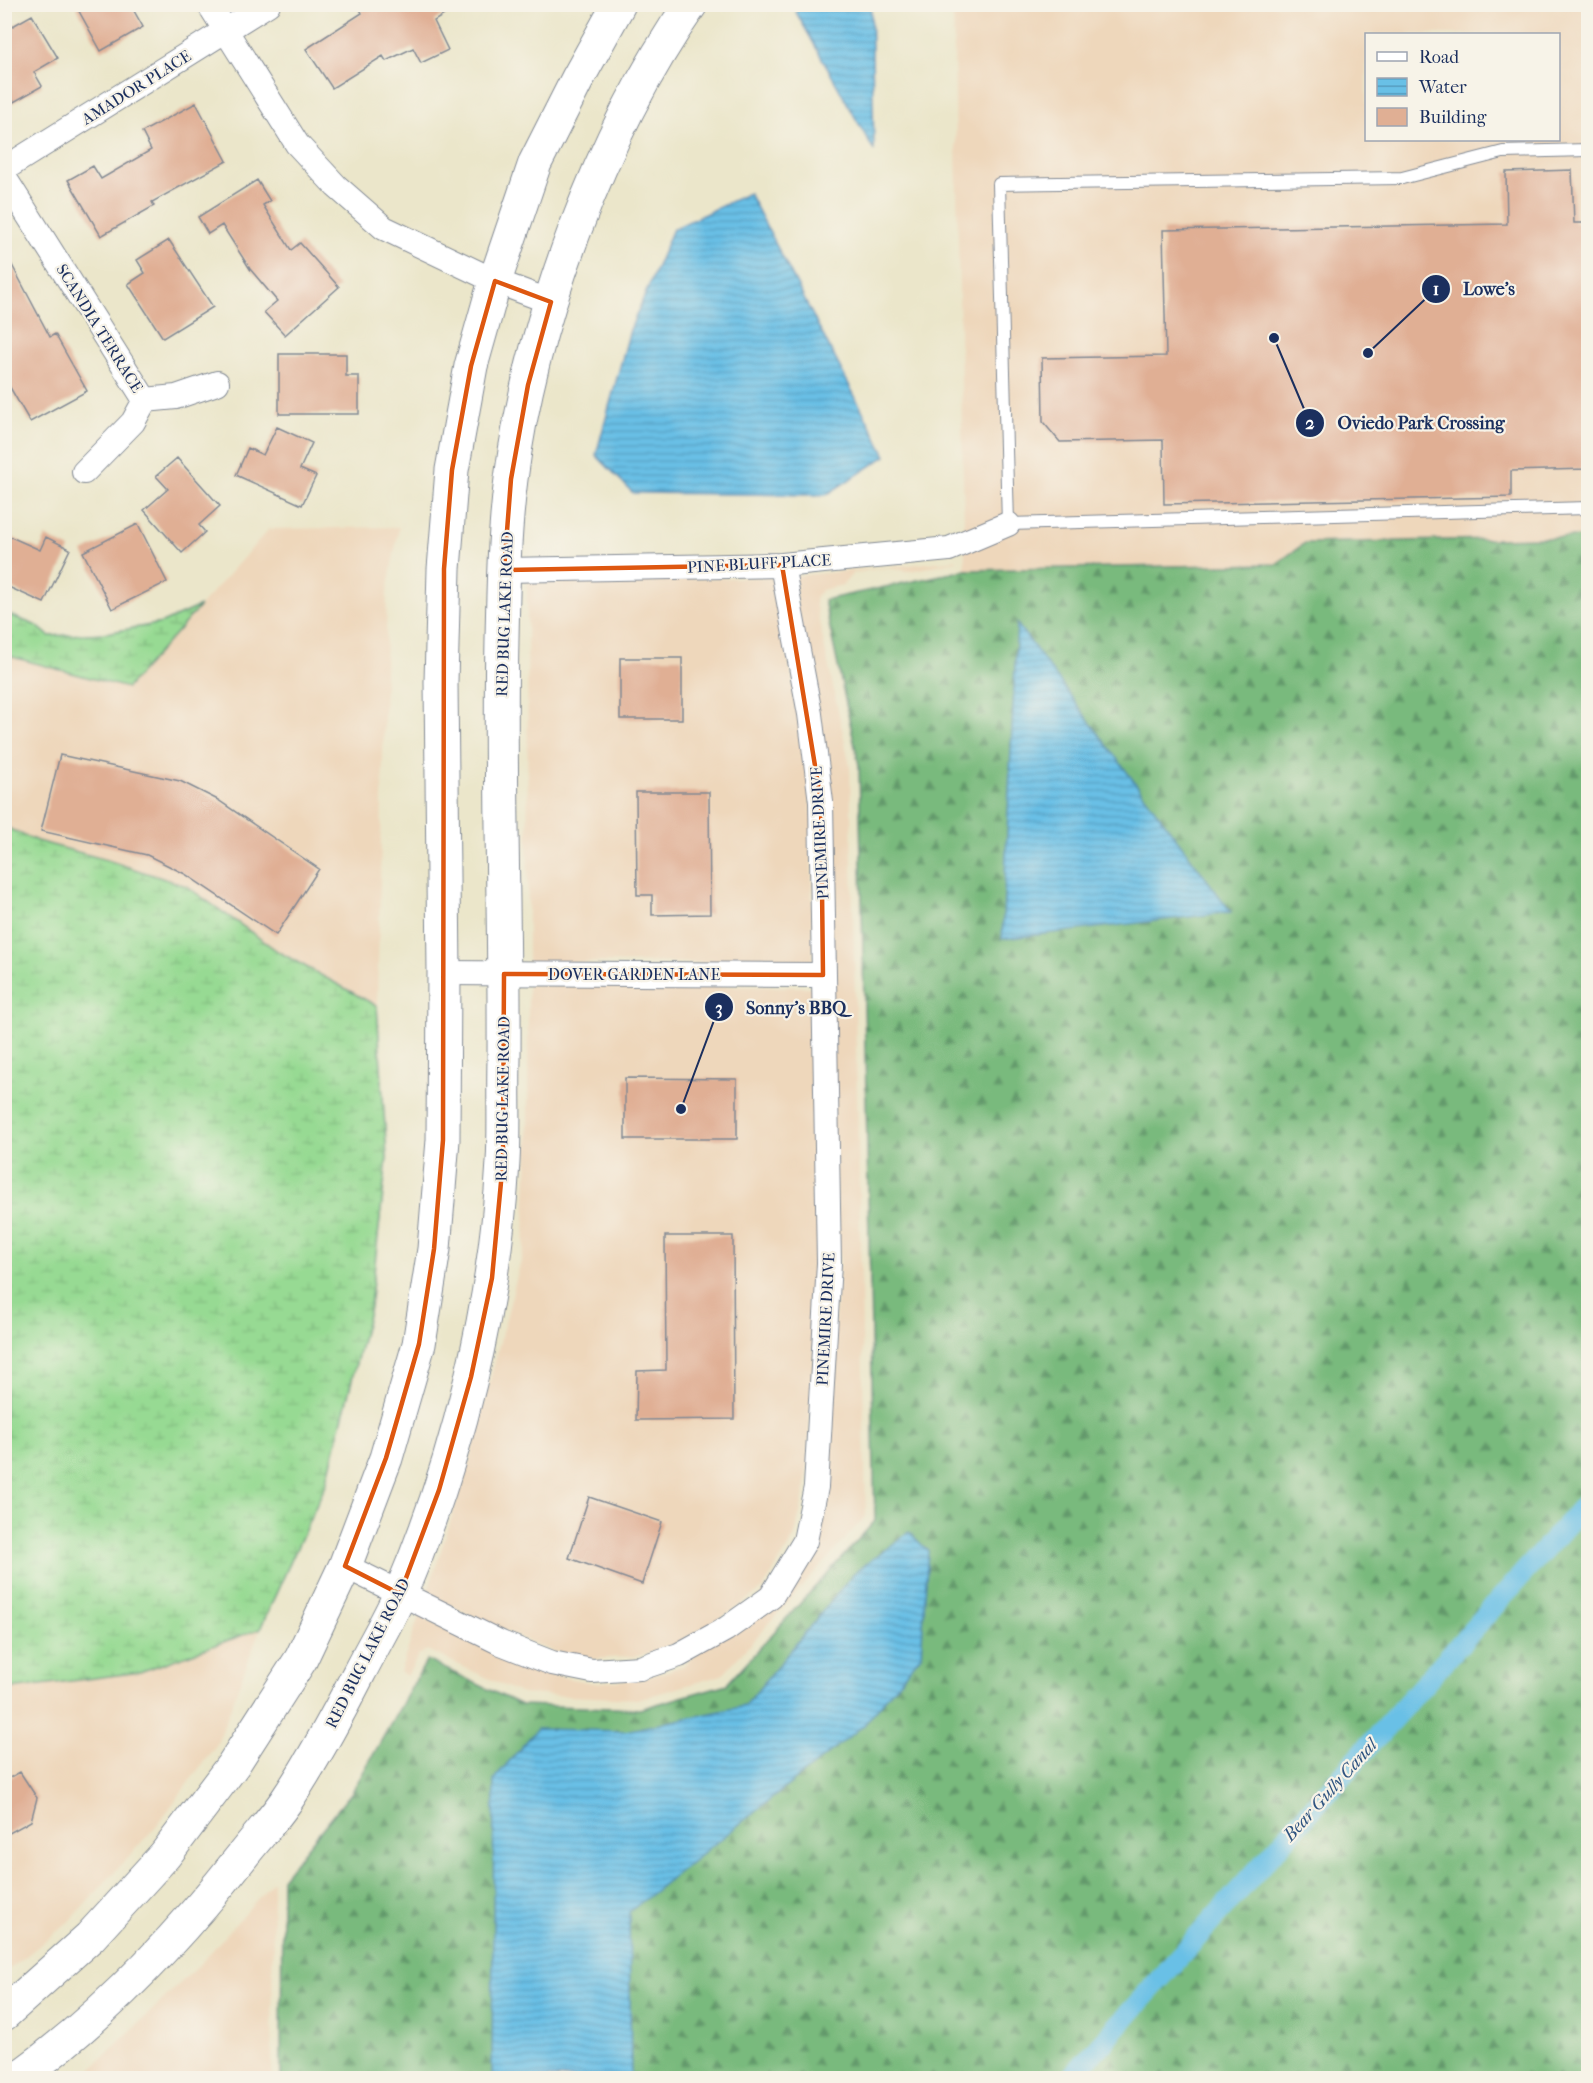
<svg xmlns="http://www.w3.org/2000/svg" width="1593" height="2083" font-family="'IM FELL French Canon',serif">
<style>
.built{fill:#eed7bb;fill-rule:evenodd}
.forest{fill:url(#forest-firs);stroke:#4a746e;stroke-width:1.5}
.wetland{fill:url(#wetland-marsh);stroke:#598478;stroke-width:1.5}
.water{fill:url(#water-rules);stroke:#4278a2;stroke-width:1.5}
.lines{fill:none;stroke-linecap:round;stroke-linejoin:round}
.canal{stroke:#69c0e6;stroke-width:21}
.building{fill:#e0af94}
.lane-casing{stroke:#838a94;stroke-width:14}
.street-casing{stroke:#838a94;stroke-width:26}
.primary-casing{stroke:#838a94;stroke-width:35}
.lane{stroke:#fff;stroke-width:12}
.street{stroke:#fff;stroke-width:24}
.primary{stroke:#fff;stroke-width:33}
.marked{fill:none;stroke:#de5710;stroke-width:4.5;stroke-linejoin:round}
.labels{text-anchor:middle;stroke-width:4.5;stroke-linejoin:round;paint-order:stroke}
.street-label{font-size:16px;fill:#1b2f5e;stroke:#f7f3e8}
.water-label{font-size:18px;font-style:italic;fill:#2e5380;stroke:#f7f3e8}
.leader{fill:none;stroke:#1b2f5e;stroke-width:2}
.callout-dot{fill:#1b2f5e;stroke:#f7f3e8;stroke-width:2}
.mark-label{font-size:18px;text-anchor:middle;font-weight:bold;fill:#fff}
.callout-label{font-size:18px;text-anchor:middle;font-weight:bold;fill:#1b2f5e;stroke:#f7f3e8;stroke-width:4.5;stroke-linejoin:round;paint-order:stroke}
</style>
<defs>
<pattern id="forest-firs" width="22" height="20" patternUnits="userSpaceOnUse" patternTransform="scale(1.5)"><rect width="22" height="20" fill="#79ba7d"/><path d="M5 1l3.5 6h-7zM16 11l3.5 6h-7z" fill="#62986a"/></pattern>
<pattern id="wetland-marsh" width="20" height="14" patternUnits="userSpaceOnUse" patternTransform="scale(1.5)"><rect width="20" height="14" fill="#97da93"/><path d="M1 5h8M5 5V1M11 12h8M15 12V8" fill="none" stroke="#82bb81"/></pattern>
<pattern id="water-rules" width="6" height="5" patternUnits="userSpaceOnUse" patternTransform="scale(1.5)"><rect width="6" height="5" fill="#69c0e6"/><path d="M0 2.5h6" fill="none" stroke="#569cbe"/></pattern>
</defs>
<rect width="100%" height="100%" fill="#f7f3e8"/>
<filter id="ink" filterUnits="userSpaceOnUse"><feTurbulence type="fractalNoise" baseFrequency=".0167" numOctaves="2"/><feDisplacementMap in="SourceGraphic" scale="12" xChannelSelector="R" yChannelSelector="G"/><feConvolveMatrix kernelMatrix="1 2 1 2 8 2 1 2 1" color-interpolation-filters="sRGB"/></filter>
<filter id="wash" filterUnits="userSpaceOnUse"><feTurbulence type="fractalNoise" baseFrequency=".008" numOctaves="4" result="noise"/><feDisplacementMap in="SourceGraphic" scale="24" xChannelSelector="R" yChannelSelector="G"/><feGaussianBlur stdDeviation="1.35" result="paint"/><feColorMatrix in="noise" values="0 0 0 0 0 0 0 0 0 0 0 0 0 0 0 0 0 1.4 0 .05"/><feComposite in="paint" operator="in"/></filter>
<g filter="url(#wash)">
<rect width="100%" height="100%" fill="#ebe6ca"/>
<path class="built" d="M953 5H1588V537L1305 543 1276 564 965 570ZM1366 34H1558V140H1366Z
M399 527 387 592 377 1006 279 952 5 827 4 655 127 688 269 529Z
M956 559V561L909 571 886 568 853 573 843 585 822 590 816 596 815 602 850 766 866 1516 722 1675 639 1699 522 1694 427 1650 419 1655 407 1676 400 1672 419 1616 497 1654 550 1675 593 1683 643 1679 683 1666 813 1548 840 1263 795 576 950 561Z
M773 577 799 716 811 803 813 963 528 962 527 582Z
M528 985 813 987 819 1262 806 1485 795 1536 763 1589 721 1618 675 1644 638 1656 593 1659 555 1652 505 1631 427 1594 467 1470 524 1249 528 1148Z
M260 1629 217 1744 157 1825 72 1919 5 1973V1688H18L140 1672Z
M273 1881 272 2078H82L203 1961Z"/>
<path class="forest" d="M1588 537V1536L1584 1540 1588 1878V2078H281L282 1878 352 1792 427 1660 521 1705 640 1709 727 1684 875 1521 859 765 824 600 965 570 1276 564 1305 543Z"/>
<path class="wetland" d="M200 606 127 688 5 655V613L37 626 49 636 106 633 162 623Z
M5 827 37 841 107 860 186 886 279 952 377 1006 387 1158 370 1307 326 1484 260 1629 140 1672 18 1688H4Z"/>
<path class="water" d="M801 4 871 5 874 151 796 12Z
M749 193 886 456 826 495 633 493 596 455 630 330 673 229Z
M1017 624 1231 912 1002 939Z
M909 1532 928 1551 921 1655 864 1725 629 1912 631 2078H492L494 1779 537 1729 625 1731 745 1706 854 1573Z"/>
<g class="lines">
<path class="canal" d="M1071 2078 1588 1501"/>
</g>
<g id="blocks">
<path class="building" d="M75 4H130L143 27 101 51Z
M357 4H462L434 21 448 50 421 63 413 48 386 61 383 56 332 88 306 49 362 13Z
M32 15 58 58 34 72 42 86 12 103 4 90V31Z
M196 103 227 161 152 202 154 206 101 236 68 180 93 166 101 179 151 150 142 132Z
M1572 170 1574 223H1588V469L1511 471V497L1164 504 1163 440 1060 442 1043 422 1042 358 1166 356 1163 230 1507 224 1506 172Z
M257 180 270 201 263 205 291 250 300 243 339 287 285 335 264 312 277 301 250 269 222 225 208 234 198 217Z
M169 240 213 307 163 338 128 284 145 273 137 260Z
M4 250 50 337 55 334 87 391 30 422 4 377Z
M279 354H346V376H359V414H279Z
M277 427 312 443 300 469 316 476 302 505 236 475 248 448 263 455Z
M177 458 220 506 199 525 205 532 182 553 144 510 168 489 156 476Z
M138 524 167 582 112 609 83 552Z
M4 534 40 550 46 537 70 549 44 603 4 585Z
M620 658H682V719H620Z
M60 755 180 781 218 800 319 869 276 935 185 874 147 855 41 831Z
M636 792H709L710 914 652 915V895H637Z
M625 1078 737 1079V1139H625Z
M665 1236H733L734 1419 636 1420 637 1371 666 1370Z
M589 1497 662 1522 642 1584 569 1558Z
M20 1772 37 1798 31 1821 4 1836V1781Z"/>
</g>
</g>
<g filter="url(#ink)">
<use href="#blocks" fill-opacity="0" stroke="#838a94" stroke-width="1.5"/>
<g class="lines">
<g class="lane-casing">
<path id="lane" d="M1588 150 1503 152 1402 178 999 184 1008 524 1588 508"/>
</g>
<g class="street-casing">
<path id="street" d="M209 4 297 144 336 186 384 228 495 281 551 302
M4 169 268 4
M4 177 145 400 133 422 84 472
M145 400 176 397 217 383
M504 570 782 565 949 549 1008 524
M444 973 823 975
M345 1566 501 1643 552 1663 592 1671 640 1668 679 1655 726 1629 771 1597 805 1541 816 1487 829 1263 821 802 810 714 782 565"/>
</g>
<g class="primary-casing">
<path id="primary" d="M4 2014 90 1937 165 1855 233 1765 301 1659 345 1566 386 1458 419 1344 434 1249 443 1140 444 973 441 682 444 569 452 470 471 366 495 281 535 163 578 78 619 4
M18 2078C104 2016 178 1938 243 1855 257 1837 273 1820 286 1801 313 1761 337 1716 359 1673 373 1646 389 1619 401 1592 458 1459 495 1306 503 1162 505 1128 503 1094 504 1060 505 919 499 779 502 639 503 586 504 532 511 479 531 322 600 134 691 4"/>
</g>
<use href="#lane" class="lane"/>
<use href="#street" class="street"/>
<use href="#primary" class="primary"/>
</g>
</g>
<path class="marked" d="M495 281 551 302 528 385 511 479 504 570 782 565 821 802 823 975 504 974 503 1161 492 1278 471 1377 439 1490 400 1594 345 1566 386 1458 419 1344 434 1249 443 1140 444 569 452 470 471 366Z"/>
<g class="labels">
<g class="street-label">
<text transform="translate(136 87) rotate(-32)" y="6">AMADOR PLACE</text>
<text transform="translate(100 328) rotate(58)" y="6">SCANDIA TERRACE</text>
<text transform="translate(759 563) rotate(-3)" y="6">PINE BLUFF PLACE</text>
<text transform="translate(504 614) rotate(-88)" y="6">RED BUG LAKE ROAD</text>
<text transform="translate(819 833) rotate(-93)" y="6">PINEMIRE DRIVE</text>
<text x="634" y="980">DOVER GARDEN LANE</text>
<text transform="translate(502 1099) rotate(-89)" y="6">RED BUG LAKE ROAD</text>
<text transform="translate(825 1319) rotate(-87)" y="6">PINEMIRE DRIVE</text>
<text transform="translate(367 1653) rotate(-63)" y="6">RED BUG LAKE ROAD</text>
</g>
<g class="water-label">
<text transform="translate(1330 1790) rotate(-48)" y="6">Bear Gully Canal</text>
</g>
</g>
<path class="leader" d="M1368 353L1436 289M1274 338L1310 423M681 1109L719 1007"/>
<g class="callout-dot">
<circle cx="1368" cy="353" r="6"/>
<circle cx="1274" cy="338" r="6"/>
<circle cx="681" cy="1109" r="6"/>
<circle cx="1436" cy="289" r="15"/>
<circle cx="1310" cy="423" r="15"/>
<circle cx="719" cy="1007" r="15"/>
</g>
<g class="mark-label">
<text x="1436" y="295">1</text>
<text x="1310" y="429">2</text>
<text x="719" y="1014">3</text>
</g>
<g class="callout-label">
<text x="1489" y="295">Lowe's</text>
<text x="1421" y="429">Oviedo Park Crossing</text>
<text x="796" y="1014">Sonny's BBQ</text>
</g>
<rect width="1593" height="2083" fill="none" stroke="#f7f3e8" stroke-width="24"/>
<rect x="1365" y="33" width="195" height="108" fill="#f7f3e8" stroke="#9fa5b1" stroke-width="1.5"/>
<rect x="1377" y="52" width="30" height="9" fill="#ffffff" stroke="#9fa5b1" stroke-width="1.5"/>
<text x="1419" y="63" font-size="18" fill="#1b2f5e">Road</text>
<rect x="1377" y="78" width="30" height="18" fill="url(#water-rules)" stroke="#9fa5b1" stroke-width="1.5"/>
<text x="1419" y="93" font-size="18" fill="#1b2f5e">Water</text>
<rect x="1377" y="108" width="30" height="18" fill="#e0af94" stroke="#9fa5b1" stroke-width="1.5"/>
<text x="1419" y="123" font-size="18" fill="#1b2f5e">Building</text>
</svg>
